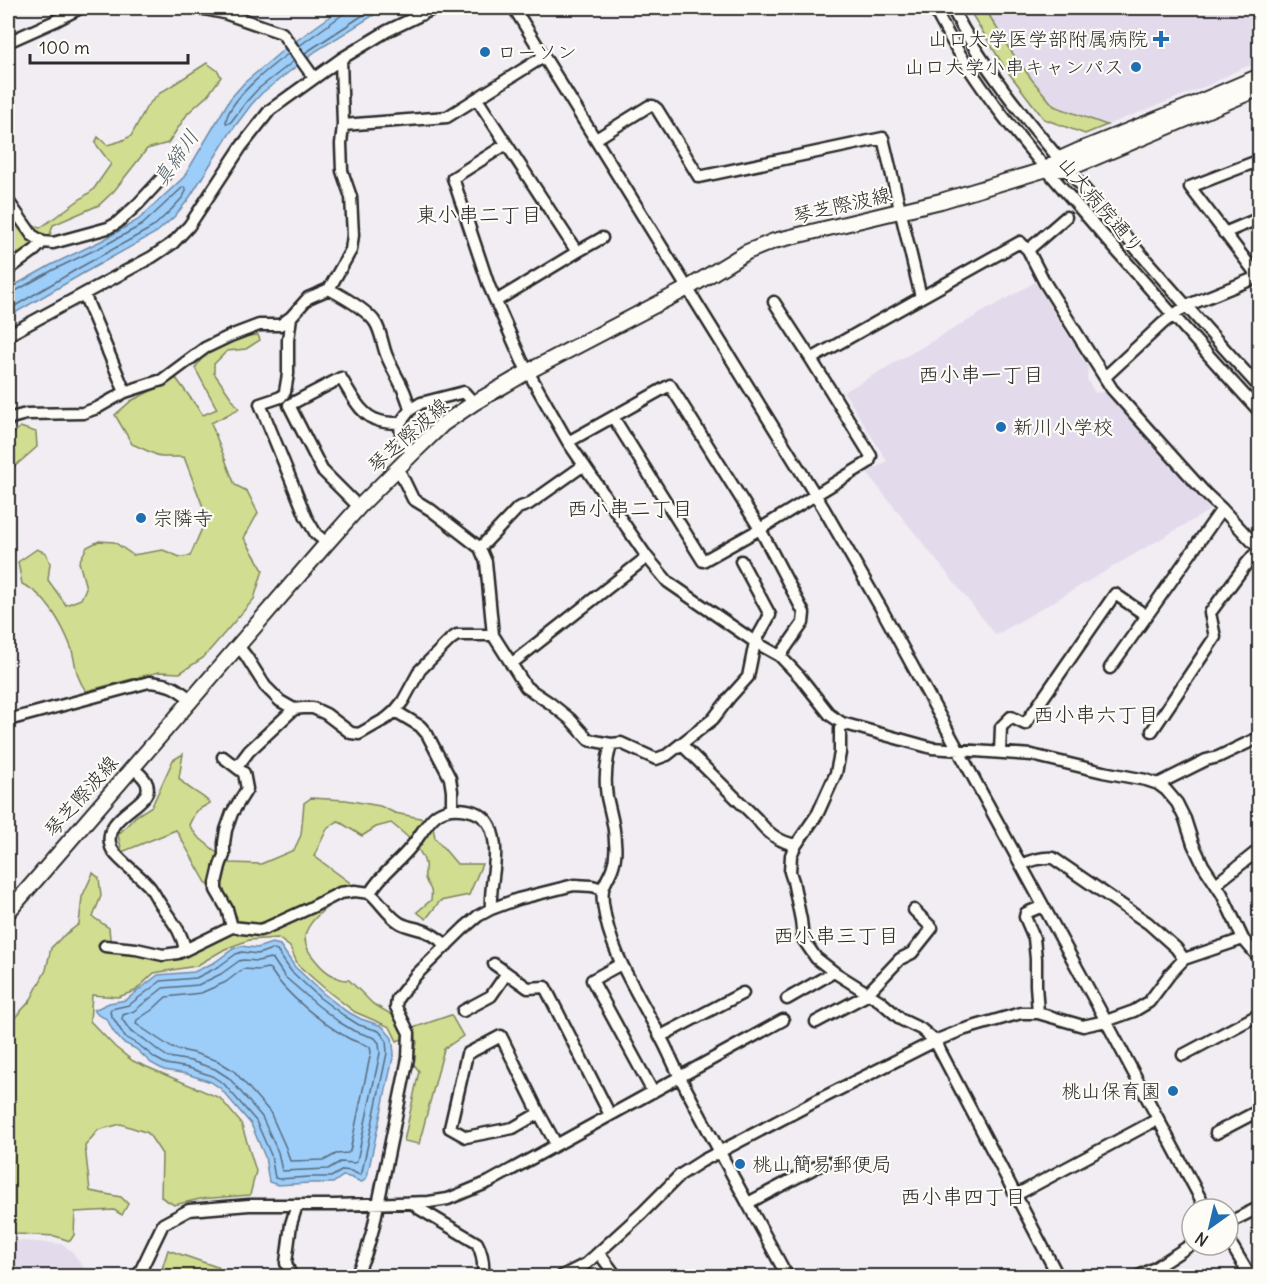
<svg xmlns="http://www.w3.org/2000/svg" width="1267" height="1284" font-family="Delius,'Klee One',sans-serif">
<style>
.built{fill:#e3daec}
.green{fill:#d1dd90;stroke:#7e845e;stroke-width:1.5}
.water{fill:#9dcdf9;stroke:#6f8ca7;stroke-width:1.5}
.lines{fill:none;stroke-linecap:round;stroke-linejoin:round}
.shore{stroke:#596c7d;stroke-width:1.5}
.minor-casing{stroke:#2b2b2b;stroke-width:15}
.major-casing{stroke:#2b2b2b;stroke-width:18}
.minor{stroke:#fdfcf7;stroke-width:10}
.major{stroke:#fdfcf7;stroke-width:14}
.poi-dot{fill:#1f6fb2;stroke:#fdfcf7;stroke-width:2}
.labels{text-anchor:middle;stroke-width:4.5;stroke-linejoin:round;paint-order:stroke}
.poi-label{font-size:20px;fill:#2b2b2b;stroke:#fdfcf7;text-anchor:start}
.street-label{font-size:20px;fill:#2b2b2b;stroke:#fdfcf7}
.water-label{font-size:21px;font-style:italic;fill:#4d5c69;stroke:#fdfcf7}
.neighbourhood-label{font-size:21px;fill:#2b2b2b;stroke:#fdfcf7}
</style>
<rect width="100%" height="100%" fill="#f1edf2"/>
<filter id="ink" filterUnits="userSpaceOnUse"><feTurbulence type="fractalNoise" baseFrequency=".0167" numOctaves="2"/><feDisplacementMap in="SourceGraphic" scale="12" xChannelSelector="R" yChannelSelector="G"/><feConvolveMatrix kernelMatrix="1 2 1 2 8 2 1 2 1" color-interpolation-filters="sRGB"/></filter>
<g filter="url(#ink)">
<path class="built" d="M985 8H1259V63L1242 68 1209 85 1107 125 1054 107 1033 81 1008 47Z
M1035 282 1088 367 1087 379 1095 393 1105 392 1210 510 996 635 867 473 887 461 844 392Z
M8 1240 63 1244 73 1253 90 1276H8Z"/>
<path class="green" d="M971 8H985L1008 47 1033 81 1054 106 1107 125 1085 134 1044 119 1005 68 971 13Z
M207 63 218 71 221 77 208 95 188 113 168 143 147 149 114 191 99 205 53 225 50 235 19 254 12 251 8 246V207L29 224 40 228 93 190 111 164 95 143 98 137 107 145 121 141 131 136 147 106 160 93Z
M258 335 260 340 246 349 227 351 214 364V373L239 409 211 423 235 485 247 491 258 513 244 538 263 570 254 599 203 658 180 673 159 672 86 691C75 677 76 663 71 647 62 624 45 593 22 584L18 562 37 549 46 553 50 563 48 580 66 605 81 599 86 588 79 562 87 547 99 541 114 542 133 555 163 550 180 557 190 556 203 526V507L184 457H161L132 444 115 415 131 401 176 378 203 415 217 409 195 368 204 355 236 337Z
M20 427 36 432 37 447 14 467 8 461V440Z
M183 754 179 778C187 790 200 792 210 803L196 811 189 825 197 836 230 863 261 864 294 850 301 835 304 803 311 798 346 800 380 806 395 813 425 819 433 827 435 838 457 864H482L469 895 440 901 426 919 417 912 431 900C433 886 428 889 425 878 424 873 426 868 425 863 420 846 405 834 391 823L376 827 362 836 338 821 327 829 314 856 349 882 352 888C339 898 305 920 305 938 305 948 311 955 317 962 324 971 338 981 349 980L373 1004 391 1014 403 1027 413 1028 451 1015 463 1036 444 1049 419 1144 404 1141 419 1071 412 1062 417 1043 415 1034 397 1041 390 1027 355 1012 330 993 298 965 290 947 278 938 249 940 225 949 196 966 154 973 135 991 118 997 92 995 90 1021 115 1047 133 1061 220 1098 241 1123 256 1171 250 1195 200 1199 174 1205 161 1197 162 1154 148 1133 121 1124 98 1130 85 1146 90 1191 121 1197 128 1204 122 1215 114 1210 75 1212 74 1235 70 1241 55 1236 18 1234 8 1230V1025L30 1001 46 970 51 948 62 937 79 924 82 897 93 873 99 878 101 896 93 917 109 928 111 949 156 959 188 954 231 933 237 917 225 899 212 893 176 830 122 852 118 835 136 816 152 806 173 760Z
M168 1250 217 1267 225 1276H168L161 1272Z"/>
<path class="water" d="M342 8H385L316 51 262 93 251 105 230 133 188 200 174 217 157 232 82 274 8 317V289L51 265 105 239 138 220 184 177 230 99 244 83 282 51Z
M272 943 280 945 295 967 324 994 346 1011 361 1019 382 1026 392 1038 394 1053 367 1177 362 1182C355 1180 350 1176 343 1176L333 1183H309L278 1185 269 1182 265 1157 251 1124 220 1088 211 1082 187 1074 164 1070 151 1063 136 1049 122 1042 113 1031 107 1019 98 1015 94 1010 109 1003 126 1000 158 975 194 972 215 962 233 949 241 946 257 948Z"/>
<g class="lines">
<path class="shore" d="M299 46 342 15 345 11V8
M305 53 374 8
M288 54C271 66 226 102 226 123H230L247 101 258 89 294 61
M8 293H12L53 270 107 244 142 225 182 188 184 187 186 189V191L183 197 169 212 153 227 79 268 8 310
M272 949 277 951 291 971 320 998 343 1015 359 1025 379 1031 386 1040 387 1053 362 1172 360 1175 351 1171 343 1170 331 1177H309L279 1179 275 1178 271 1155 256 1121 224 1084 212 1076 189 1068 166 1064 155 1058 139 1045 125 1037 110 1013 111 1009 129 1005 161 981 196 978 218 967 236 954 242 952 258 954Z
M270 958 273 959 285 977 316 1004 339 1022 354 1031 375 1038 379 1043 380 1053 357 1161 355 1163 340 1162 328 1169 282 1171 278 1152 262 1117 229 1078 215 1069 191 1061 168 1057 159 1051 144 1039 131 1032 122 1019 123 1015 134 1011 163 988 198 985 221 974 239 961 243 960 258 961Z
M267 968 270 969C286 995 322 1023 348 1038 355 1042 363 1043 370 1047L371 1052 350 1151 348 1153 336 1154 325 1160 290 1161 286 1148 270 1112 234 1071 218 1061 194 1053 172 1048 136 1024 137 1020 152 1010 166 997 201 993 226 982 243 969 259 970Z"/>
<g class="minor-casing">
<path id="minor" d="M199 8 224 13 282 33 314 78
M514 8 824 509 882 610 1106 1021 1206 1209
M934 8C972 84 1028 149 1084 213 1142 280 1200 347 1260 412
M952 8C984 71 1030 124 1075 178 1136 249 1197 319 1260 388
M8 42 55 21 80 8
M477 99 577 252 496 301
M343 125 447 117 535 62 544 57
M596 139 649 106H653L657 109 699 177 883 138 921 297
M505 145 453 178 489 286 522 361 568 442 647 557 668 582 755 642 780 656 800 677 830 715 842 723 932 748 1032 755 1103 772 1146 780 1158 784 1166 790 1177 803 1185 819 1193 844 1203 865 1222 894 1243 939 1260 959
M1260 160 1190 187 1260 279
M8 201 32 235 43 242 53 243 108 228 117 223 138 204 164 176
M1224 233 1260 218
M1028 250 1066 217
M577 252 602 238
M8 270 35 250 43 242
M329 289C342 296 367 310 375 322 381 331 382 343 386 354 393 373 407 390 410 410
M84 294 125 392
M8 335 152 257 173 243 189 226 241 147 270 110 341 59 387 31 435 8
M811 359 1020 242 1028 250 1045 283 1112 389 1206 494 1222 509 1260 550
M1105 377 1163 323 1186 306 1260 276
M613 417 703 561 760 529 869 462 871 456 811 359 774 302
M8 421 11 418 26 414 83 413 97 408 125 392 162 380 205 348 230 336 259 325H280L291 317
M568 442 670 385 760 529 804 613 803 623 780 656
M413 453C403 443 400 437 400 423L410 410 421 403 464 392 474 403
M398 468 413 499 431 510 480 548 486 562 493 635 526 687 550 703 570 719 589 740 611 744 621 743 656 759 667 755 713 719 730 697 748 677 755 642 770 615 741 561
M359 507 322 470 289 405 341 378C351 394 361 417 380 421 386 423 393 423 400 423
M327 543 316 534 306 517 260 404 281 397 285 392 288 374V340L291 317 308 298 329 289 351 250 353 235 351 197 342 171 341 144 343 125 341 59
M480 548 518 508 529 504 584 465
M238 646 246 656 265 686 280 701 294 709 303 708H313L326 714 351 733 359 734 387 718 395 711 403 701 420 670 451 639 457 635H493
M511 664 647 557
M1110 668 1222 509
M395 711 420 726 427 734 450 778 452 791V809
M8 720 149 682C171 684 175 687 192 700
M842 723 840 729V753L836 773 818 813 796 845 791 855 790 872 793 881 801 920 803 939 816 958 834 972 880 1001 902 1020 921 1029 935 1041 1058 1276
M1152 731 1215 637 1210 613 1247 563 1259 549
M611 744C606 762 604 778 607 797 610 812 615 826 615 842 616 850 615 861 612 869 606 884 601 884 603 903 609 952 638 993 660 1036 668 1050 674 1066 682 1081 716 1146 752 1211 787 1276
M682 745 757 819C767 833 779 842 796 845
M1000 752 1001 727 1011 717 1025 724 1115 594 1147 616
M223 757 244 773 247 789 232 813 226 830 224 843V855L220 866 216 883V890L227 909 232 927
M132 767C137 772 145 777 147 784 155 805 100 815 111 847 114 857 138 874 146 883 152 888 155 896 159 902 169 918 182 930 185 950
M237 767 249 751 294 709
M1158 784 1206 760 1218 757 1260 737
M1021 865C1032 860 1041 857 1053 858L1148 923 1176 948 1184 959
M1216 884 1260 849
M447 945C441 941 434 935 427 932 419 928 409 928 400 923 388 916 381 902 370 893 380 875 398 863 410 848 419 838 426 823 436 815 451 804 482 808 490 826 502 853 489 880 491 909
M105 946 136 949 163 955 178 953 185 950 232 927 260 930 266 928 310 908 340 893 355 891 370 893
M494 964 528 988 545 987 610 1115
M621 964 592 980 653 1092
M787 999 834 972
M463 1011 491 996 507 973
M1038 1013 1036 985V959L1034 938 1025 917 1026 913 1043 906
M816 1022 865 996 900 959 912 953 932 928 914 910
M501 1036 539 1113 513 1128 466 1137 450 1128 467 1054Z
M661 1036 743 993
M1183 1055 1260 1014
M539 1113 556 1144
M1216 1133 1260 1110
M1016 1195 1158 1119
M413 1203 418 1208 477 1243C483 1254 484 1264 483 1276
M748 1203 826 1162
M1228 1223 1260 1207
M1228 1239 1250 1276
M599 1253 616 1276
M138 1276 163 1224 189 1210 249 1205H335L429 1202 448 1199 489 1182 783 1020
M291 1276 286 1263 291 1224 297 1205
M359 1276V1269L366 1253 373 1229 408 1058 409 1033 396 1007 397 999 416 975 464 928 478 916 491 909 518 899 574 885 592 886 603 889
M562 1276 586 1264 642 1213 680 1175 702 1161 822 1098 935 1041 962 1030 1021 1013H1038L1083 1026 1106 1021 1134 1011 1149 1002 1170 974 1184 959 1243 939
M1139 1276 1155 1268 1192 1244"/>
</g>
<g class="major-casing">
<path id="major" d="M1047 169 1060 159 1080 150 1197 103 1260 76
M8 912 327 543 359 507 413 453 443 424 474 403 529 371 688 288 747 252 774 241 941 201 1047 169H1068L1260 88"/>
</g>
<use href="#minor" class="minor"/>
<use href="#major" class="major"/>
</g>
</g>
<g class="poi-dot">
<path d="M1158 30h6v6h6v6h-6v6h-6v-6h-6v-6h6z"/>
<circle cx="485" cy="52" r="6"/>
<circle cx="1136" cy="67" r="6"/>
<circle cx="1001" cy="427" r="6"/>
<circle cx="141" cy="518" r="6"/>
<circle cx="1173" cy="1091" r="6"/>
<circle cx="740" cy="1164" r="6"/>
</g>
<g class="labels">
<g class="poi-label">
<text x="1148" y="46" text-anchor="end">山口大学医学部附属病院</text>
<text x="497" y="59">ローソン</text>
<text x="1124" y="74" text-anchor="end">山口大学小串キャンパス</text>
<text x="1013" y="434">新川小学校</text>
<text x="153" y="525">宗隣寺</text>
<text x="1161" y="1098" text-anchor="end">桃山保育園</text>
<text x="752" y="1171">桃山簡易郵便局</text>
</g>
<g class="street-label">
<text transform="translate(842 205) rotate(-13)" y="7">琴芝際波線</text>
<text transform="translate(1101 205) rotate(50)" y="7">山大病院通り</text>
<text transform="translate(408 435) rotate(-42)" y="7">琴芝際波線</text>
<text transform="translate(81 796) rotate(-49)" y="7">琴芝際波線</text>
</g>
<g class="water-label">
<text transform="translate(176 158) rotate(-55)" y="7">真締川</text>
</g>
<g class="neighbourhood-label">
<text x="479" y="222">東小串二丁目</text>
<text x="981" y="382">西小串一丁目</text>
<text x="630" y="516">西小串二丁目</text>
<text x="1096" y="722">西小串六丁目</text>
<text x="836" y="943">西小串三丁目</text>
<text x="963" y="1204">西小串四丁目</text>
</g>
</g>
<rect width="1267" height="1284" fill="none" stroke="#fdfcf7" stroke-width="30"/>
<rect x="15" y="15" width="1237" height="1254" fill="none" stroke="#2b2b2b" stroke-width="2" filter="url(#ink)"/>
<g transform="translate(1210 1227) rotate(214)"><circle r="28" fill="#fdfcf7" stroke="#a9a8a5" stroke-width="1.5"/>
<path d="M0-4.5L10 22L0 15L-10 22Z" fill="#1f6fb2"/>
<text y="-9" font-size="16" font-weight="bold" text-anchor="middle" fill="#2b2b2b">N</text>
</g>
<path d="M30 54v9h158v-9" fill="none" stroke="#2b2b2b" stroke-width="3"/>
<text x="39" y="54" font-size="18" fill="#2b2b2b" stroke="#fdfcf7" stroke-width="4.5" paint-order="stroke">100 m</text>
</svg>
